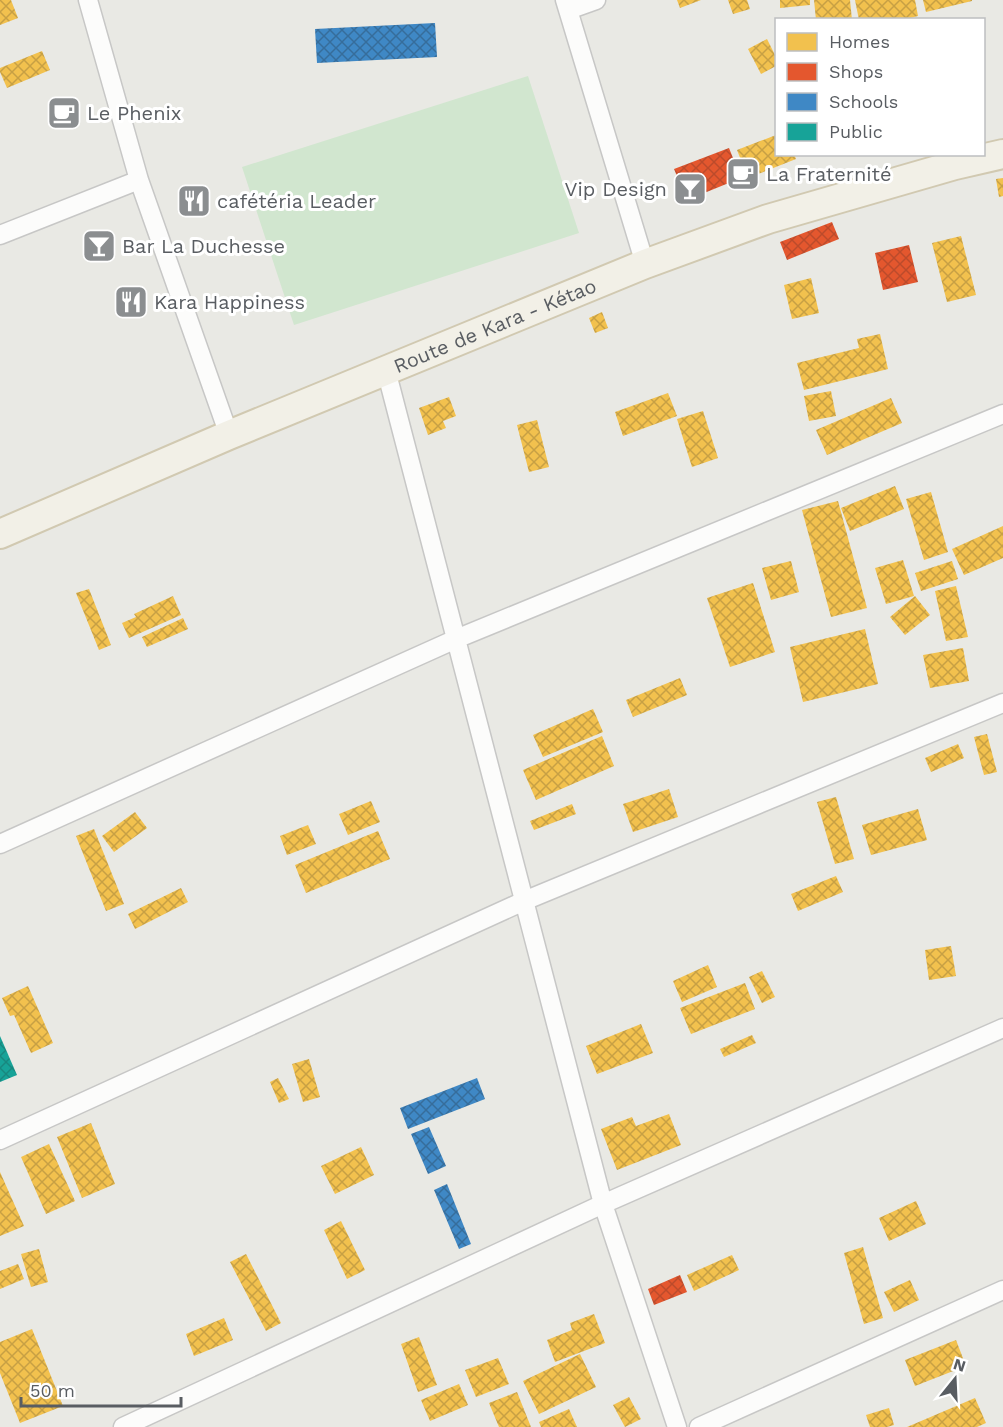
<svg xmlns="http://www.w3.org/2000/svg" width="1003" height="1427" font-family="'Work Sans',sans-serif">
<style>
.garden{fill:#d1e6cf}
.homes{fill:url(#homes-cross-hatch)}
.shops{fill:url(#shops-cross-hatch)}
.schools{fill:url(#schools-cross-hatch)}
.public{fill:url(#public-cross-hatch)}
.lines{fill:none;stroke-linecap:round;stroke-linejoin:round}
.minor-casing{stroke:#c7c7c6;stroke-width:21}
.primary-casing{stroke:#d1c9b1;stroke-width:32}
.minor{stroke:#fcfcfb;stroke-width:18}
.primary{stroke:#f2f0e7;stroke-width:28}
.labels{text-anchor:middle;stroke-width:6;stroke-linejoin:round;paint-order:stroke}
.poi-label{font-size:20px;fill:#595d62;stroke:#fff;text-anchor:start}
.street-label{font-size:20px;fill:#595d62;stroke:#fff}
</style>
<defs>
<pattern id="homes-cross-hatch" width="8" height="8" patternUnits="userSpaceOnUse" patternTransform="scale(1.5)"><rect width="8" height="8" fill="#f2c14e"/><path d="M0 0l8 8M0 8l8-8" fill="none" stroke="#c7a044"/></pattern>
<pattern id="shops-cross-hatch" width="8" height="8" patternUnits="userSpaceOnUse" patternTransform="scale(1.5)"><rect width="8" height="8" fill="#e4572e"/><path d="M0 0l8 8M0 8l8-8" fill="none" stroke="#bc4b2b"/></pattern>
<pattern id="schools-cross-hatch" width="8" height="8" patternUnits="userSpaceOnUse" patternTransform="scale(1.5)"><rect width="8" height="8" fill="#3f88c5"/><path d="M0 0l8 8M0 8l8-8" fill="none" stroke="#366d9b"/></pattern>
<pattern id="public-cross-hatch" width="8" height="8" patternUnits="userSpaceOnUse" patternTransform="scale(1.5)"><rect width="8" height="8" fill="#17a398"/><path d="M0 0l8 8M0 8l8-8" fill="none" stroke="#18887f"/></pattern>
</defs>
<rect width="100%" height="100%" fill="#e9e9e4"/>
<path class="garden" d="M528 76 579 233 294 325 242 167Z"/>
<path class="homes" d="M0 0H11L18 18 0 25Z
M677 0H701L680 8Z
M728 0H747L750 9 733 14Z
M780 0H810V5L780 8Z
M814 0H850L852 20H816Z
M855 0H915L918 16 903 20H859Z
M923 0H972V1L926 12Z
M767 39 776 57V66L761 74 748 49Z
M42 51 50 70 7 88 0 72V68Z
M776 135V154H794L796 159 748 178 737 150Z
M1003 178V196L999 197 996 179Z
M961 236 976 295 947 302 932 243Z
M811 278 819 313 792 319 784 285Z
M602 312 608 328 595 333 589 318Z
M880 334 888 369 804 390 797 363 859 348 857 339Z
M831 391 836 416 809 421 804 396Z
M668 393 677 416 623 436 615 412Z
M449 397 456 416 443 421 446 428 428 435 419 408Z
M891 398 902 423 827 455 816 430Z
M703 411 718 458 692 467 677 419Z
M537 420 549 467 529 472 517 425Z
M895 486 904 509 850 531 841 508Z
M931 492 948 552 924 560 906 499Z
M838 501 867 608 831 617 802 510Z
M1003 526V558L964 575 952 549Z
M903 560 914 596 886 604 875 568Z
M791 561 799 592 771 600 762 568Z
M952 561 958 579 921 591 915 573Z
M753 583 775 652 730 667 707 598Z
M956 586 968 637 946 641 935 591Z
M89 589 111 645 99 650 76 593Z
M173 596 181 615 129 638 122 623 136 617 134 614Z
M915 596 930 615 905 635 890 617Z
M183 618 188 629 147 647 142 637Z
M865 629 878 684 803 702 790 647Z
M963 648 969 681 930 688 923 655Z
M680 678 687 695 633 717 626 700Z
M593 709 603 732 543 757 533 735Z
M987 734 997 772 984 775 974 737Z
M602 736 614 766 536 800 523 770Z
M958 744 964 758 931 772 925 758Z
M669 789 678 817 633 832 623 804Z
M836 797 854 859 835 864 817 802Z
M371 801 380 822 348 835 339 814Z
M572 804 576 814 534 830 530 821Z
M918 809 927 840 871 855 862 825Z
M135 812 147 828 114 852 102 836Z
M308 825 316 844 287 855 280 836Z
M94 829 124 904 106 911 76 836Z
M378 831 390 859 306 893 295 865Z
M836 876 843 892 798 911 791 894Z
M181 888 188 902 135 929 128 914Z
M951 946 956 976 929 980 925 950Z
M708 965 717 987 682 1002 673 981Z
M762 971 775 997 762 1003 749 977Z
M745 983 755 1009 691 1034 680 1008Z
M28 986 53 1043 31 1053 14 1015 10 1016 2 998Z
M641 1024 653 1053 597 1074 586 1046Z
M752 1035 756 1043 724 1057 720 1049Z
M309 1059 320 1097 303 1102 292 1064Z
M278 1078 289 1099 279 1103 270 1082Z
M669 1114 681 1145 617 1170 601 1129 632 1117 636 1126Z
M91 1123 115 1184 82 1198 57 1137Z
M49 1144 75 1201 46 1214 21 1157Z
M361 1147 374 1175 335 1194 321 1166Z
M0 1172 24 1226 0 1236Z
M916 1201 926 1224 889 1241 879 1218Z
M341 1221 365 1270 347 1279 324 1230Z
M863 1247 883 1318 864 1324 844 1253Z
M39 1249 48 1282 31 1287 21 1254Z
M246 1254 281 1323 266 1331 230 1262Z
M732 1255 739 1270 694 1291 687 1275Z
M18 1264 24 1279 0 1289V1271Z
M910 1280 919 1300 894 1312 884 1292Z
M594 1314 605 1343 555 1362 547 1340 572 1330 570 1323Z
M224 1318 233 1340 194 1356 186 1334Z
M32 1329 63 1406 20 1423 0 1373V1342Z
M419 1337 437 1385 418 1392 401 1344Z
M956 1340 966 1366 915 1386 905 1360Z
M580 1354 596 1387 539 1414 523 1381Z
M498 1358 509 1384 476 1397 465 1370Z
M459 1384 468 1405 430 1421 421 1400Z
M517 1392 531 1427H499L489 1403Z
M629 1397 641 1419 625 1427 613 1405Z
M975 1398 986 1423 977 1427H907Z
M889 1408 894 1425 887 1427H870L866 1415Z
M569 1409 577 1427H541L539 1422Z"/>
<path class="shops" d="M729 148 741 178 687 200 674 169Z
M832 222 839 239 787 260 780 242Z
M909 245 918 282 883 290 875 253Z
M680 1275 687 1292 654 1305 648 1289Z"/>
<path class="schools" d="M435 23 437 57 317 63 315 29Z
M477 1078 485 1099 408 1129 400 1108Z
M429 1127 446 1166 428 1174 411 1134Z
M447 1184 471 1244 459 1249 434 1190Z"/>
<path class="public" d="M0 1036 17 1075 0 1082Z"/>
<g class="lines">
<g class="minor-casing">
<path id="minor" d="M88 0 139 180 229 435
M565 0 645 264
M568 10 596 0
M0 235 139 180
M386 370 603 1204 677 1427
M0 844 456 639 1003 414
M0 1140 524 901 1003 703
M123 1427 603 1204 1003 1028
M699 1427 1003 1290"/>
</g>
<g class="primary-casing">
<g id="primary">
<path id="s1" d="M0 534 229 435 645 264 768 219 955 165 1003 154"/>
</g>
</g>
<use href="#minor" class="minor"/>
<use href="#primary" class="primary"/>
</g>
<defs>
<g id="cafe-square" transform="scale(1.725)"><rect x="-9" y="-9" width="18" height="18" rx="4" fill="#8b8e90" stroke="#fff"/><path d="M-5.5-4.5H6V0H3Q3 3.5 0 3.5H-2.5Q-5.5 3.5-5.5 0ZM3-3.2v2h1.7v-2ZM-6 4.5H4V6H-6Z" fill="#fff"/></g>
<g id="bar-square" transform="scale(1.725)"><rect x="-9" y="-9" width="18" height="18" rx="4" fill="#8b8e90" stroke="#fff"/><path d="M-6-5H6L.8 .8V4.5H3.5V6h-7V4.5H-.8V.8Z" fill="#fff"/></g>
<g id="restaurant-square" transform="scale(1.725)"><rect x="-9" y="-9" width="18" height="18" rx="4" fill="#8b8e90" stroke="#fff"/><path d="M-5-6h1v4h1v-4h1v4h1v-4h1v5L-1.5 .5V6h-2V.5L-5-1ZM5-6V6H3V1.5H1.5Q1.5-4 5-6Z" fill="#fff"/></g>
</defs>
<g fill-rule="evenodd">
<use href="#cafe-square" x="64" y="113"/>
<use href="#cafe-square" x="743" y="174"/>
<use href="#bar-square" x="690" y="189"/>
<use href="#restaurant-square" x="194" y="201"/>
<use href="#bar-square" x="99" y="246"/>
<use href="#restaurant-square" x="131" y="302"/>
</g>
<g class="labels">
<g class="poi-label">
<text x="87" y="120">Le Phenix</text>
<text x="766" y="181">La Fraternité</text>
<text x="667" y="196" text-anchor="end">Vip Design</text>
<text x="217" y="208">cafétéria Leader</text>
<text x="122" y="253">Bar La Duchesse</text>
<text x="154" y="309">Kara Happiness</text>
</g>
<g class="street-label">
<text dy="7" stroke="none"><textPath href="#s1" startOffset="537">Route de Kara - Kétao</textPath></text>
</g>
</g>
<rect x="775" y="18" width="210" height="138" fill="#ffffff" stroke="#bdbec0" stroke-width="1.5"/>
<rect x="787" y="33" width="30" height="18" fill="#f2c14e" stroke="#bdbec0" stroke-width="1.5"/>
<text x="829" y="48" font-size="18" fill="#595d62">Homes</text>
<rect x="787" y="63" width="30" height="18" fill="#e4572e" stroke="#bdbec0" stroke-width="1.5"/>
<text x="829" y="78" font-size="18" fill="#595d62">Shops</text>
<rect x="787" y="93" width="30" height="18" fill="#3f88c5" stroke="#bdbec0" stroke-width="1.5"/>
<text x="829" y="108" font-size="18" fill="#595d62">Schools</text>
<rect x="787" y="123" width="30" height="18" fill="#17a398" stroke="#bdbec0" stroke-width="1.5"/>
<text x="829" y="138" font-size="18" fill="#595d62">Public</text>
<g transform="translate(955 1379) rotate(18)" stroke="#ffffff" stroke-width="4.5" paint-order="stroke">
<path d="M0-4.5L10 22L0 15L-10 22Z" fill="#595d62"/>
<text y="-9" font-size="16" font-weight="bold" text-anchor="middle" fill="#595d62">N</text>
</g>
<path d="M21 1397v9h160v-9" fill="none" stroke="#595d62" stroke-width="3"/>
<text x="30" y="1397" font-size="18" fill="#595d62" stroke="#ffffff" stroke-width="4.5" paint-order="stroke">50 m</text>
</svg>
